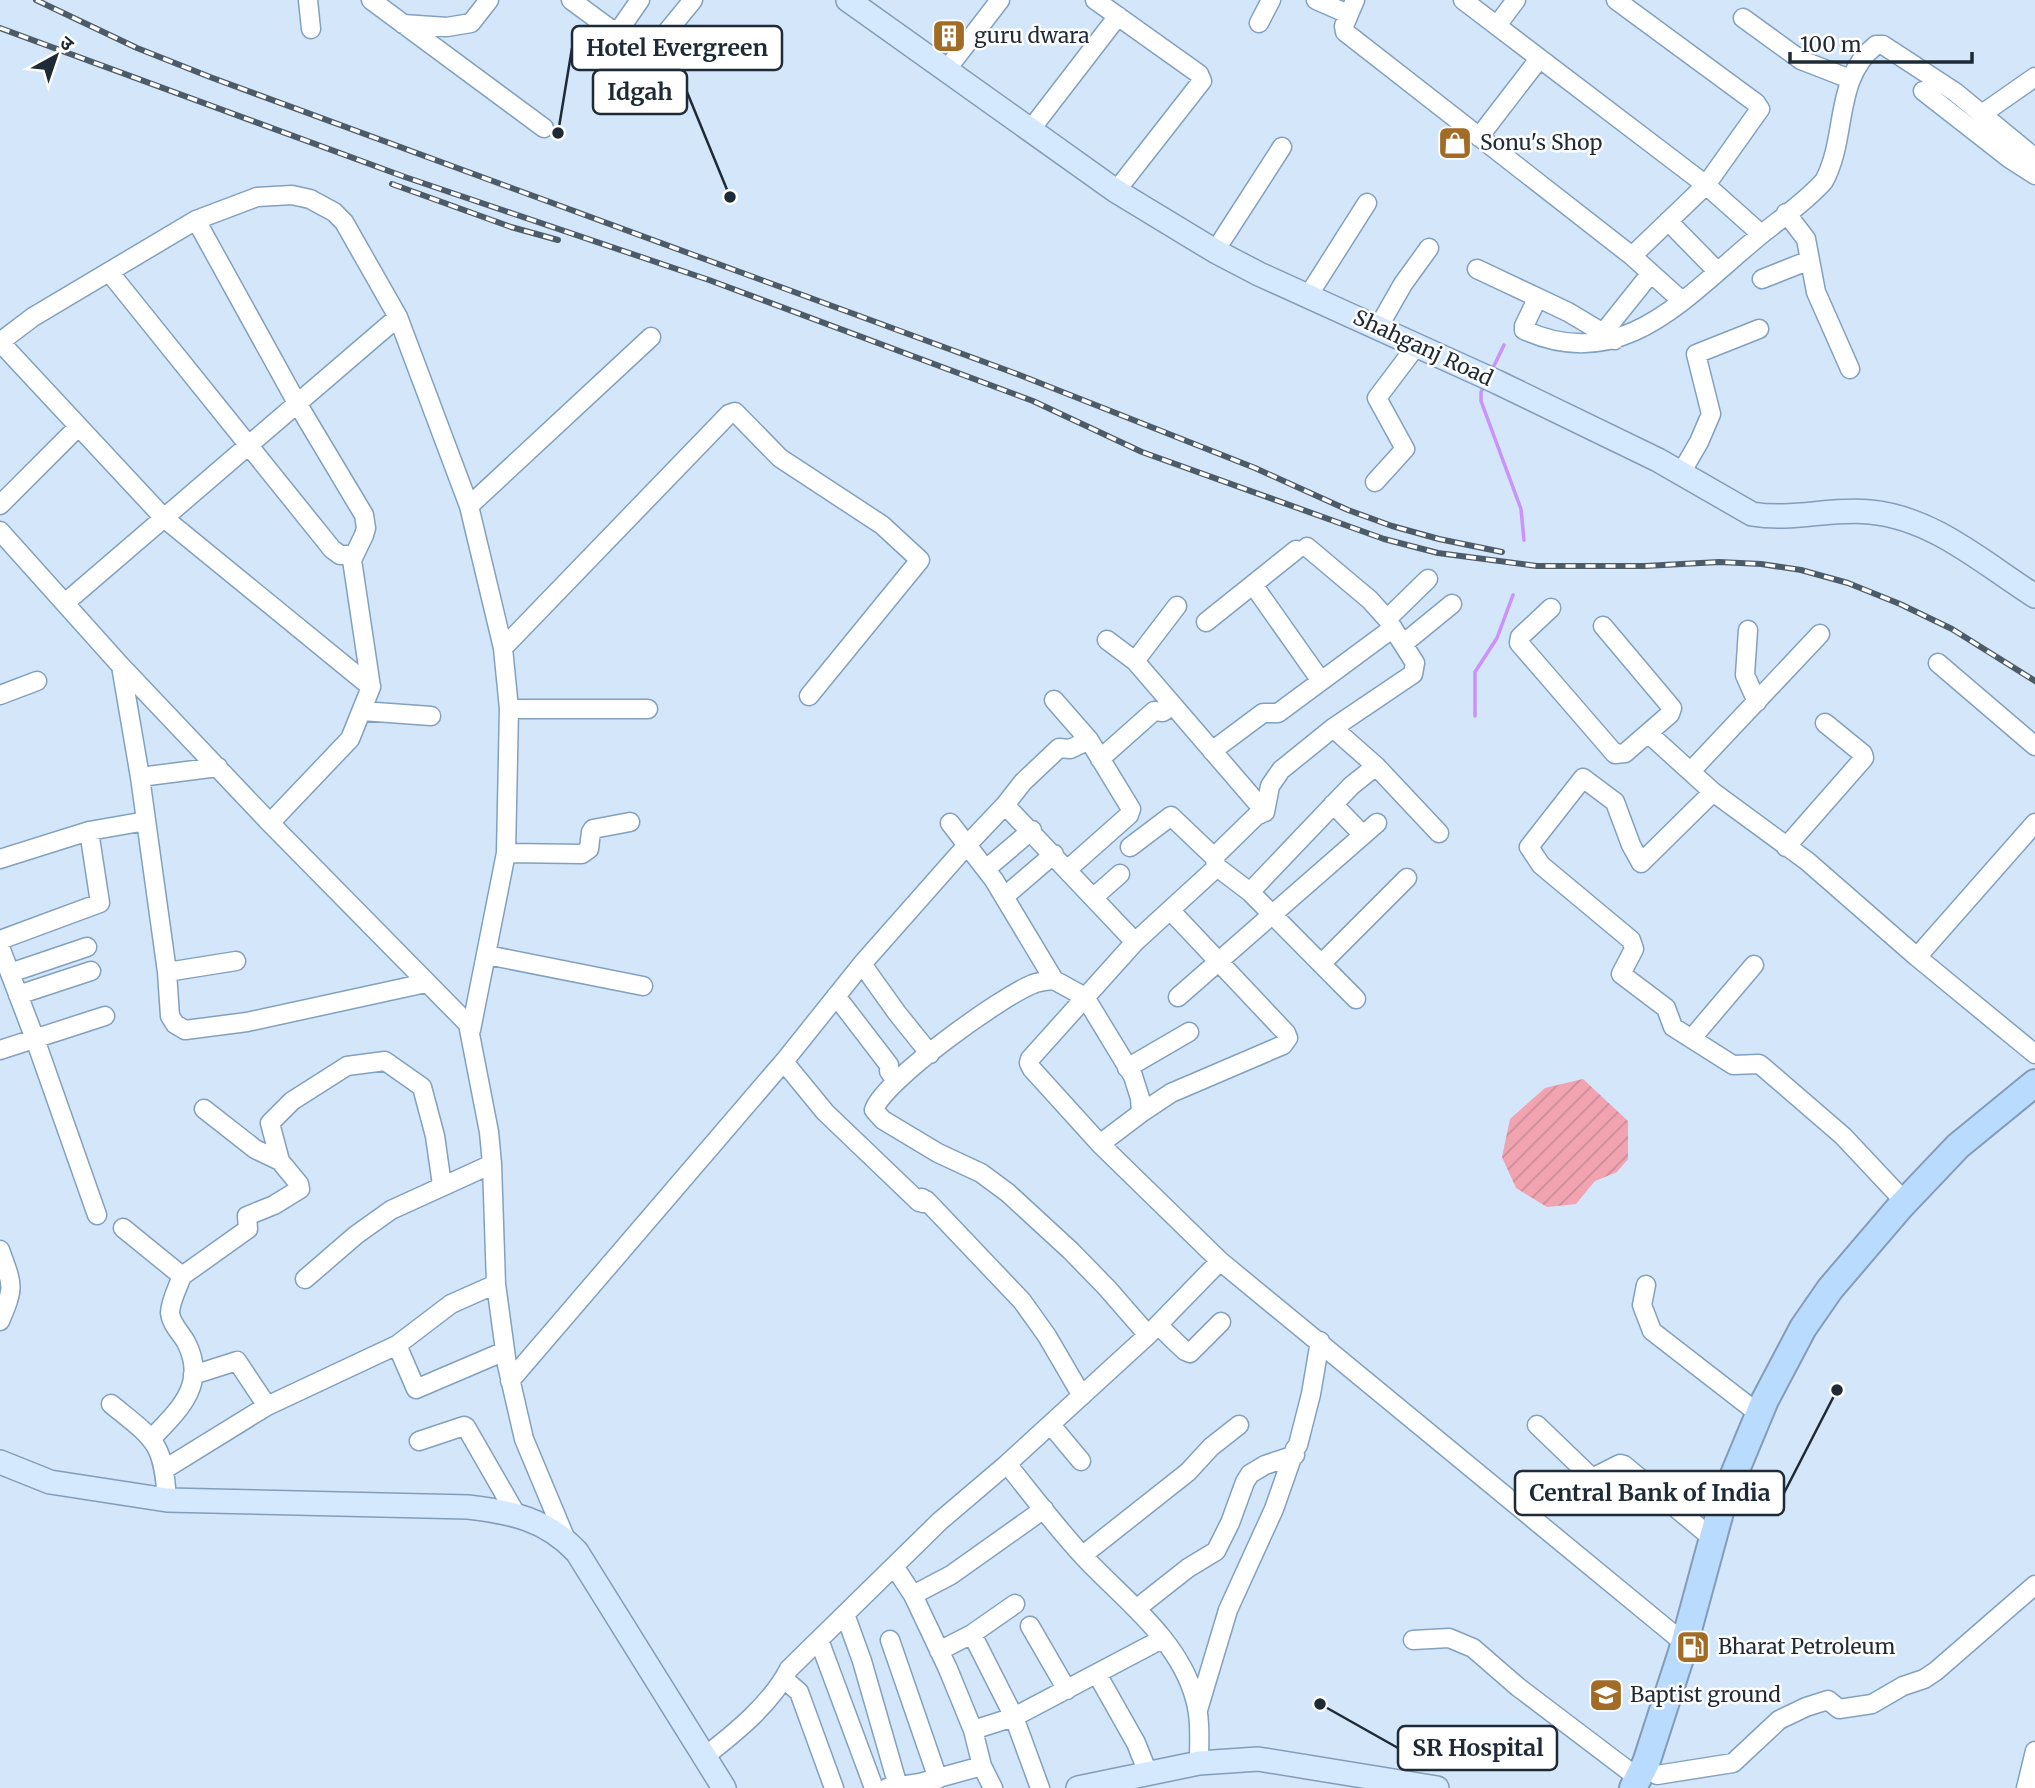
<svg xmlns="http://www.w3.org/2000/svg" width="2035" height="1788" font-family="Merriweather,'Noto Sans Devanagari',serif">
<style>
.garden{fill:url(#garden-furrows)}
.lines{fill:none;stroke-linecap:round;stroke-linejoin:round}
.stream{stroke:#cc92fb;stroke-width:3.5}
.minor-casing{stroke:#82a1bf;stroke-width:21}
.major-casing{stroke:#839db8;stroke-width:26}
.highway-casing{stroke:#839db8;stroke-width:30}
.minor{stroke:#fff;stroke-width:18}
.major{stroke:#d5e9fe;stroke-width:23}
.highway{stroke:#b9dbfe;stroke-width:26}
.rail-casing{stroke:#4d5b69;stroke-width:6}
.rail{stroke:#fff;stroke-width:3.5;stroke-dasharray:10;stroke-linecap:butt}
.labels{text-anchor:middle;stroke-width:5;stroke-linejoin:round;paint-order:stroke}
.poi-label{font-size:21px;fill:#1e2a36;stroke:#fff;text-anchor:start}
.street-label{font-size:21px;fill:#1e2a36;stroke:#fff}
.leader{fill:none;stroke:#1e2a36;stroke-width:2.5}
.callout-dot{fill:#1e2a36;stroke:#fff;stroke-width:2.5}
.callout{fill:#fff;stroke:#1e2a36;stroke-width:2.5}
.callout-label{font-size:23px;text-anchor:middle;font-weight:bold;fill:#1e2a36}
</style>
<defs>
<pattern id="garden-furrows" width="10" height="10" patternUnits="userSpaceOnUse" patternTransform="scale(1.75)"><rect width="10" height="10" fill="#f1a3b0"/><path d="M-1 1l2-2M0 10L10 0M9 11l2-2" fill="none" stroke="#ce8c98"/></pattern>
</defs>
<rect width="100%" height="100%" fill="#d3e6fa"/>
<path class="garden" d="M1583 1079 1628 1121V1159L1617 1172 1595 1181 1576 1204 1547 1207 1516 1188 1502 1157 1510 1119 1545 1088Z"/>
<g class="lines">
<path class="stream" d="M1491 372 1504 345
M1485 385 1481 392V401L1521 509 1524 540
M1475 716V672L1497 638 1513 595"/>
<g class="minor-casing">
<path id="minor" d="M308 0 311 29
M371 0 544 128
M571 0 609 28 616 30 622 26 640 0
M1095 0 1199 74 1202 81 1116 191
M1316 0 1348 14
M1355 0 1344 26 1345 32 1632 256 1682 301
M1463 0 1706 185 1761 234
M1616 0 1756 103 1760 109 1706 185 1632 256
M1743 18 1801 60 1850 79
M1259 23 1271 0
M403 24 447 27 471 23 489 0
M1498 24 1516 0
M616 30 642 52 649 54 693 0
M947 69 1000 0
M1923 91 2010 159 2035 175
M1982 114 2035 77
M1031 129 1118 16
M1479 137 1539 59
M1786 213 1806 239 1816 292 1850 369
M196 220 297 403 364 515 366 528 364 535 352 560 371 687
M1668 221 1717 271
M1215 251 1282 147
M1477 269 1568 312 1615 340
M110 273 332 549 340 555H353
M1762 279 1810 260
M1308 296 1367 203
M1537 299 1524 326V330C1620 374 1683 300 1751 243 1774 223 1804 204 1824 181 1848 137 1833 79 1876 45H1883L1955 92 2035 158
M1379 326 1403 284 1429 248
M1603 333 1651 273
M1681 473 1699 442 1711 414 1696 354 1759 329
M1375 482 1405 449 1377 398 1417 345
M0 505 78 427
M469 506 651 337
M0 531 121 666 270 823 468 1024 489 1132 492 1164 496 1284 507 1365 524 1439 567 1542
M1307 547 1370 600 1387 619 1415 663 1413 674 1333 728 1281 770 1270 786 1265 812 1256 816 1214 857 1217 867 1250 892 1356 999
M1254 586 1321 681
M65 603 398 317
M1551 608 1520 637 1519 643 1615 754 1625 753 1670 714 1672 708 1603 626
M1387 619 1428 579
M1206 622 1296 550
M1748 630 1745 675 1757 702
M1107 640 1135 661 1265 812
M1403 644 1452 604
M503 648 729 414 735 412 780 458 882 525 920 560 809 696
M1135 661 1177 606
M1938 663 2035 746
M121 666 140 777 167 972 170 1016 175 1024 185 1030 247 1022 426 983
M0 695 37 681
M1054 700 1089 740 1131 809 1129 815 1068 869
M509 709H648
M362 711 431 716
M1333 728 1376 766 1439 833
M1649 734 1713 792 1807 861 1917 957 2035 1054
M1212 751 1263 713H1278L1393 628
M1100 759 1154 711 1163 712 1173 705
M1691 771 1820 634
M140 777 218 767
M1713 792 1641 863 1631 845 1615 802 1583 778 1529 847 1541 865 1631 940 1634 949 1621 974 1666 1008 1673 1027 1733 1065 1759 1064 1763 1067 1843 1136 1905 1202
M1333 804 1363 835
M1005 805 1135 942
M270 823 350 739 371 687 164 518 0 342 33 317 196 220 257 197 292 195 310 199 334 212 344 222 398 317 469 506 503 648 509 709 506 853 471 1030
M950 823 994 880 1054 980C1047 981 1040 981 1033 984 1002 996 883 1081 874 1110L883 1120 938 1153 981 1173 1008 1193 1071 1251 1107 1288 1148 1335
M1130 847 1171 816 1214 857
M1786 847 1864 758 1863 754 1825 723
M506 853 582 854 589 849 591 832 593 829 630 822
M0 859 89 831 146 821
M986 869 1032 830
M1250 892 1351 786 1376 766
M1005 896 1054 854
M1094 897 1120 874
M0 940 100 903 89 831
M0 947 35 1039 97 1215
M487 955 643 986
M1917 957 2035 823
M862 964 897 1013 930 1054
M1321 964 1407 878
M167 972 236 961
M10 973 87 947
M1054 980 1085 997 1133 1076 1140 1098 1141 1113 1100 1144 1220 1261 1684 1643
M18 995 91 971
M836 996 889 1065V1071L896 1081
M1178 997 1377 823
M1692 1038 1754 965
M0 1050 105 1016
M784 1062 825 1112 919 1202 922 1198 923 1203 926 1200 1022 1301 1047 1336 1082 1396
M1127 1068 1189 1032
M204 1109 255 1149 280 1161
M1141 1113 1171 1093 1283 1045 1288 1038 1286 1033 1170 910
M1100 1144 1032 1069 1029 1063 1030 1059 1135 942 1217 867
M123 1228 182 1276C178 1287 170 1302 170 1313 171 1324 181 1333 186 1342 208 1384 179 1410 152 1438
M0 1250C13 1286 15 1286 0 1321
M182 1276 248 1229 247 1216 274 1205 300 1189 299 1184 280 1161 270 1123 292 1101 347 1066 385 1061 422 1087 435 1136 442 1185
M305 1279 356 1235 391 1210 492 1164
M1646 1285 1642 1305 1652 1331 1759 1414
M1158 1325 1185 1351 1190 1353 1221 1322
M397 1345 416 1389 505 1351
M193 1375 237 1361 267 1406
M510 1381 786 1059 862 964 968 844 1005 805 1023 782 1059 748 1070 749 1089 740
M111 1404C155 1440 163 1441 167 1500
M1051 1425 1081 1461
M1537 1425 1590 1476 1594 1477 1620 1464 1624 1465 1712 1538
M419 1441 464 1426 466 1427 516 1514
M1007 1464C1032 1495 1056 1527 1083 1556 1123 1599 1179 1639 1195 1699 1201 1719 1199 1742 1199 1763
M165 1469 267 1406 397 1345 451 1304 496 1284
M1083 1555 1188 1472 1211 1447 1239 1425
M894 1566 913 1595 948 1669 973 1730 982 1766 993 1788
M913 1595 951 1575 1044 1509
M1136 1609 1188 1568 1216 1551 1230 1523 1245 1482 1250 1474 1265 1465 1295 1455
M845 1614 862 1661 898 1786
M1030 1626 1067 1690
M972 1634 1014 1717 1040 1788
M819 1640 874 1788
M890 1640 938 1779
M1413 1640 1449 1638 1473 1648 1518 1687 1638 1778
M939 1651 972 1634 1015 1604
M1097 1674 1136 1743 1148 1773
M784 1679 799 1692 834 1788
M1198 1710 1228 1610 1274 1509 1295 1449 1298 1445 1311 1394 1320 1341
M973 1730 1014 1717 1162 1639
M704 1757C735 1733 771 1704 789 1669L940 1521 1007 1464 1148 1335 1220 1261
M1657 1775 1733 1763 1779 1720 1806 1707 1828 1700 1839 1709 1872 1704 1903 1686 1924 1679 1936 1671 2035 1585
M887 1788 920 1783 982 1766
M2026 1788 2035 1751"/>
</g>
<g class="major-casing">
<path id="major" d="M848 0 1116 191 1215 251 1259 274 1497 382 1658 460 1752 514C1792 521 1830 508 1870 512 1934 518 1983 563 2035 596
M0 1462 50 1482 167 1500 468 1507C511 1512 546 1519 577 1552L724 1788
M1078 1788 1199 1763 1258 1759 1437 1788"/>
</g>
<g class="highway-casing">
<path id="highway" d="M1633 1788 1646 1763 1682 1652 1723 1501 1765 1400 1803 1328 1830 1289 1900 1207 1958 1146 2035 1083"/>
</g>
<use href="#minor" class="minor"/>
<use href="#major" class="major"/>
<use href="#highway" class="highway"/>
<g class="rail-casing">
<path id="rail" d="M36 0 137 48 210 77 1017 374 1255 468 1348 510 1392 526 1439 539 1502 552
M0 28 405 177 709 280 1033 401 1142 452 1384 539 1438 553 1537 566H1645L1719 562 1761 564 1801 570 1848 583 1900 604 1952 629 2035 681
M392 184 511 227 558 240"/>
</g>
<use href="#rail" class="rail"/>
</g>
<defs>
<g id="building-square" transform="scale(1.75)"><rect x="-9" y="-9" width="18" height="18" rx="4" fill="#a26c27" stroke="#fff"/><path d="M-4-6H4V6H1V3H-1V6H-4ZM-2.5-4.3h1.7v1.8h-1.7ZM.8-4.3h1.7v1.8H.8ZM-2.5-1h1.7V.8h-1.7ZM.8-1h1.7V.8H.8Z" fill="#fff"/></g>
<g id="shop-square" transform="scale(1.75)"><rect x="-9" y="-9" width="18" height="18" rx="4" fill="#a26c27" stroke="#fff"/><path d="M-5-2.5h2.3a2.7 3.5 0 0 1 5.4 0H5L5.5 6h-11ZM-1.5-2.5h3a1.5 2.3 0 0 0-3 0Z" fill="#fff"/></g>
<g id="fuel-square" transform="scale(1.75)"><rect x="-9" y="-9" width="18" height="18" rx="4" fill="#a26c27" stroke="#fff"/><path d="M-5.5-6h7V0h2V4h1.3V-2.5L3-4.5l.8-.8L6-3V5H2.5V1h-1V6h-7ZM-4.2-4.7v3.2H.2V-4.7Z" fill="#fff"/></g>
<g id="school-square" transform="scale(1.75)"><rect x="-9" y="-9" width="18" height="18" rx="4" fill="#a26c27" stroke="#fff"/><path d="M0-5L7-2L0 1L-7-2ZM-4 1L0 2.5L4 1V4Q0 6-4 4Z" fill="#fff"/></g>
</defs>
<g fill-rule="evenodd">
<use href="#building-square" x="949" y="36"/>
<use href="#shop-square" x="1455" y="143"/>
<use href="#fuel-square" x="1693" y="1647"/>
<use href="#school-square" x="1606" y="1695"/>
</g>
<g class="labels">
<g class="poi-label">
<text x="974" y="43">guru dwara</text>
<text x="1480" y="150">Sonu's Shop</text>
<text x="1718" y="1654">Bharat Petroleum</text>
<text x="1630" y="1702">Baptist ground</text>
</g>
<g class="street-label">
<text transform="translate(1423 348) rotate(25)" y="7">Shahganj Road</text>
</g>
</g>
<path class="leader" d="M558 133L572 48M730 197L687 92M1837 1390L1784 1493M1320 1704L1398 1748"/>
<g class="callout-dot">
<circle cx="558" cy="133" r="7"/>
<circle cx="730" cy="197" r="7"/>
<circle cx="1837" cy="1390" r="7"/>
<circle cx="1320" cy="1704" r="7"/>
</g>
<g class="callout">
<rect x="572" y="26" width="210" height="44" rx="7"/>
<rect x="593" y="70" width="94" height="44" rx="7"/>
<rect x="1515" y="1471" width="269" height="44" rx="7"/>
<rect x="1398" y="1726" width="159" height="44" rx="7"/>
</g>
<g class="callout-label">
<text x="677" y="56">Hotel Evergreen</text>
<text x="640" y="100">Idgah</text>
<text x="1650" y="1501">Central Bank of India</text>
<text x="1478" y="1756">SR Hospital</text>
</g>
<g transform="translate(56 56) rotate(40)" stroke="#ffffff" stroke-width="5" paint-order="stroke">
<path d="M0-5L12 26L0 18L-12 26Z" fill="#1e2a36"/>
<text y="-10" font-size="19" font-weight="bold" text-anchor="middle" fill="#1e2a36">उ</text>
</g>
<path d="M1790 52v10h182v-10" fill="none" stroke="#1e2a36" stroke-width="3.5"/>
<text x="1800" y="52" font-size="21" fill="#1e2a36" stroke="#ffffff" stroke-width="5" paint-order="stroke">100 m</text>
</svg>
